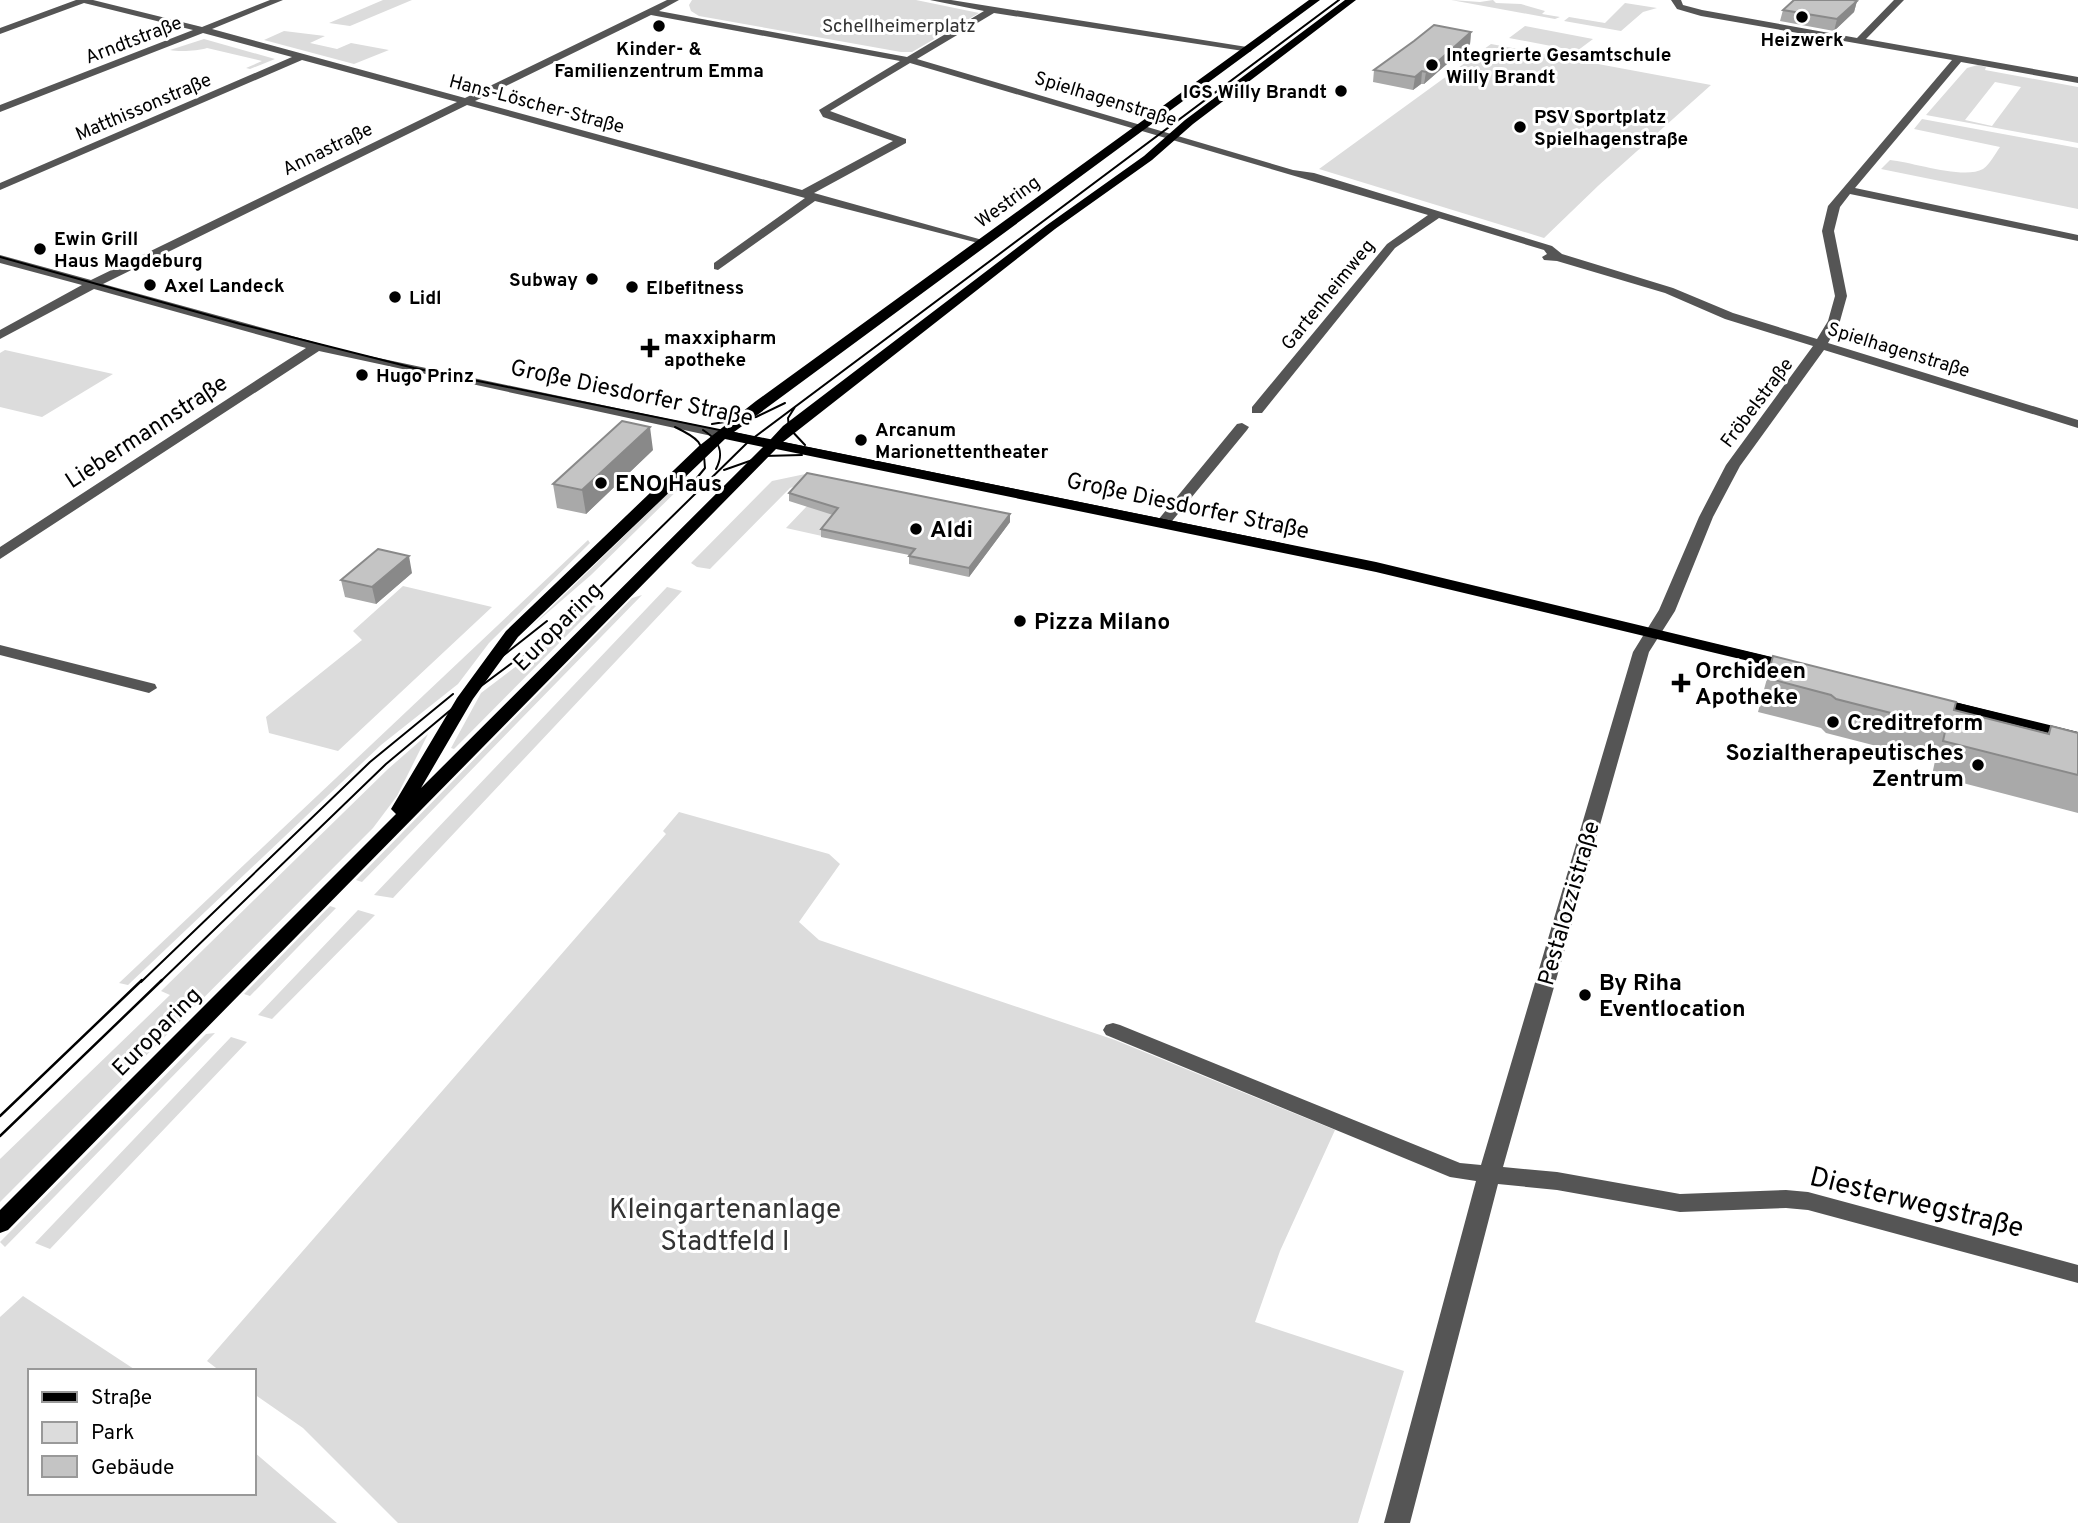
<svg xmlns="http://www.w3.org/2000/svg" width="2078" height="1523" font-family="Overpass,sans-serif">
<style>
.green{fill:#dcdcdc;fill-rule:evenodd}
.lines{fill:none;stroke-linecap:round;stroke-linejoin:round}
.minor{fill:#555;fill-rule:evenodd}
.major{fill:#000;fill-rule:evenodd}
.tram-far1{stroke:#000;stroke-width:2}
.tram{stroke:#000;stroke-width:2.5}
.wall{fill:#a9a9a9}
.shaded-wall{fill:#898989}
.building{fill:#c4c4c4;stroke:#898989;stroke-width:2}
.poi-dot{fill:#000;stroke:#fff;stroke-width:2.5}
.labels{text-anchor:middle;stroke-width:6;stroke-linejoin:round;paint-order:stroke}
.far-park-label{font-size:19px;fill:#333;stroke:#fff}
.far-street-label{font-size:19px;fill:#000;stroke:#fff}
.far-poi-label{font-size:19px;font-weight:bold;fill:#000;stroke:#fff;text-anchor:start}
.street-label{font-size:23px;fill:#000;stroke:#fff}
.poi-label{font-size:23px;font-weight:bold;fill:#000;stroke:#fff;text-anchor:start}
.near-street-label{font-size:28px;fill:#000;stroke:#fff}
.near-park-label{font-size:28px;fill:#333;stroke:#fff}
</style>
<rect width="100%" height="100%" fill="#fff"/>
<path class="green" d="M383 0H412L350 26 329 23Z
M692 0H916L979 13 912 52H901L699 16 691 11 689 5Z
M1451 0 1480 2 1493 0 1496 3 1521 4 1545 11 1542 14 1560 17 1555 19Z
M1625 3 1657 8 1643 12 1621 31 1564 21 1569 17 1605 23Z
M1525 26 1593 39 1577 51 1509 38Z
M284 31 325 36 310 43 337 49 351 43 389 50 354 64 264 40Z
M204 39 275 59 250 69 246 68 262 61 207 48C198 51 179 52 170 50Z
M1491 44 1711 85 1599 185 1544 238 1319 169Z
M1978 65 1986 67 1985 70 2078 87V143L1926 115 1967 68ZM1995 82 2021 87 1992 126 1965 120Z
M1922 119 2078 148V209L1881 169 1890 160C1912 162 1964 180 1983 169 1990 164 1995 154 2000 147L1914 129Z
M5 350 113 374 42 417 0 407V353Z
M810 473 798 485 790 488 710 569 697 567 691 563 772 481Z
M686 476 691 477 591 575 531 627Z
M852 502 822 536 786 528 808 505Z
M588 540 590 543 489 643 458 684 381 745 128 985 119 983Z
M403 586 492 607 338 751 269 733 266 717 362 640 353 631Z
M667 587 682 591 393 898 374 895Z
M642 595 362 882 356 880 632 598Z
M589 604 596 606 454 749 451 748 481 693 539 649Z
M428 734 397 796 373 828 0 1202V1159L170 995 161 991 388 769Z
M679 812 829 854 840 864 799 922 819 940 1115 1040 1335 1130 1280 1251 1255 1322 1404 1371 1358 1523H398L303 1428 254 1394V1371H220L207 1361 666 834 663 831Z
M330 906 336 908 250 996 244 994Z
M358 910 375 915 272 1019 258 1015Z
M215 1033 5 1247 0 1242 206 1034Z
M231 1037 247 1042 50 1249 35 1243Z
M23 1296 137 1371H30V1493H254V1452L337 1523H0V1317Z"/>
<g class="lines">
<path class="minor" d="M76 0H93L202 27 270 0H283L212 29 465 98 667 0H679L659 11 907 57 984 11 930 0H951L1247 47 1252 50 1250 52 994 13 917 59 1293 170 1314 173 1552 246 1562 254 1673 288 1733 313 1817 339 1828 321 1835 296 1822 231 1828 206 1952 60 1701 16 1677 9 1671 0H1681L1683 5 1702 10 1857 38 1894 0H1904L1866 39 2078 77V83L1961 62 1855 188 2078 235V241L1850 194 1840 207 1834 231 1847 296 1840 321 1828 343 2078 420V428L1824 350 1740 466 1713 517 1675 611 1649 652 1503 1167 1557 1172 1680 1194 1786 1190 1808 1192 2078 1265V1283L1808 1210 1786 1208 1680 1212 1557 1190 1498 1184 1410 1523H1384L1476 1181 1450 1177 1106 1035 1103 1030 1106 1025 1113 1023 1120 1025 1460 1163 1481 1165 1633 652 1659 610 1699 517 1726 465 1813 346 1725 319 1665 293 1557 261 1544 260 1542 257 1547 254 1544 250 1439 218 1395 248 1262 413H1252V407L1387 244 1428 215 910 63 830 111 906 139V143L814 193 986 241V245L815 201 718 270 714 269V263L805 198 467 105 103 284 350 352 721 430 728 434 726 437 721 438 319 351 0 559V547L306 348 94 289 0 339V330L82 285 0 263V255L91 280 457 102 302 60 0 190V183L292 57 203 33 0 112V105L193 30 84 3 0 34V28ZM651 15 900 61 819 110 823 117 893 141 802 190 475 101Z
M1242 423 1249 427 1247 430 1168 526H1158L1156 523 1158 520 1237 424Z
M0 645 155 684 157 688 149 693 0 655Z"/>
<path class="major" d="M1309 0H1320L734 432 770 440 783 426 1047 225 1144 156 1185 120 1345 0H1356L1193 124 1152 160 1055 229 783 442 1376 562 1801 664 1803 667 1801 670 1795 672 1376 572 776 449 8 1230 0 1233V1210L396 814 391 809 457 698 506 631 699 446 756 401ZM725 439 763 447 421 788 473 699 518 637Z
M1934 697 2078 732V742L1928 706 1926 702Z"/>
<path class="tram-far1" d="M0 257 240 324 414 368 1272 542 1792 663
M795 407 788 418 789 428 805 445
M712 424 756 417 785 403
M675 427C698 438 704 442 705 468L696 479
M703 430C719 440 725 452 716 469
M724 470 764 456 802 455
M481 673 547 621
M1938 699 2078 734
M141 982 370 762 453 694
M160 982 386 764 465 698 531 649 587 600 748 442 1339 0"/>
<path class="tram" d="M0 1116 142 980
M0 1136 162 980"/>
</g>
<path class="wall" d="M1857 1 1854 12 1834 31 1780 21 1783 10Z
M1471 32 1470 44 1424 84H1421L1413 90 1373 82 1374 70Z
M653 450 586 514 557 508 553 484Z
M789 493 1010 522 969 577 909 564V555L821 537V529L833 515 789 501Z
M412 573 376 604 345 597 341 580Z
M1773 656 1954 710 2048 733 2051 726 2078 733V813L1932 775 1935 761 1826 733 1821 728 1758 712Z"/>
<path class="shaded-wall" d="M1857 1 1854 12 1834 31 1837 19Z
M1471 32 1470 44 1424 84 1426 72Z
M1422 71 1421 84 1413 90 1415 77Z
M650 427 653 450 586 514 582 490Z
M1010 514V522L969 577V568Z
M409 556 412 573 376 604 372 587Z"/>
<path class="building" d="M1794 0H1853L1857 1 1837 19 1783 10Z
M1434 25 1471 32 1426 72 1422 71 1415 77 1374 70 1414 41Z
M622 421 650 427 582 490 553 484Z
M807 473 1010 514 969 568 909 556 915 549 821 529 838 508 789 493Z
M378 549 409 556 372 587 341 580Z
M1773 656 1956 702 1954 710 2049 734 2051 726 2078 733V775L1943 741 1946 727 1836 699 1831 695 1767 678Z"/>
<g class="poi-dot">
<circle cx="1802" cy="17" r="7"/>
<circle cx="659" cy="26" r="7"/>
<circle cx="1432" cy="65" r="7"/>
<circle cx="1341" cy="91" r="7"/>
<circle cx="1520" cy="127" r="7"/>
<circle cx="40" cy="249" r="7"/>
<circle cx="592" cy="279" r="7"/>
<circle cx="150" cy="285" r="7"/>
<circle cx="632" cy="287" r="7"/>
<circle cx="395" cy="297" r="7"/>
<path d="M646.5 337.5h7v7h7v7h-7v7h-7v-7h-7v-7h7z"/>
<circle cx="362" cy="375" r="7"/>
<circle cx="861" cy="440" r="7"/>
<circle cx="601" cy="483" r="7"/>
<circle cx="916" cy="529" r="7"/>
<circle cx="1020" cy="621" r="7"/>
<path d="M1677.5 672.5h7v7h7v7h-7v7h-7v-7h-7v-7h7z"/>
<circle cx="1833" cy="722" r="7"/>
<circle cx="1978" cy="765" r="7"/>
<circle cx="1585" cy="995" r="7"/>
</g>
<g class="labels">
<g class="far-park-label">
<text x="899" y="32">Schellheimerplatz</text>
</g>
<g class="far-street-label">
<text transform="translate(133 39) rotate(-21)" y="7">Arndtstraße</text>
<text transform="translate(1106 98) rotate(17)" y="7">Spielhagenstraße</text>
<text transform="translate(537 103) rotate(15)" y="7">Hans-Löscher-Straße</text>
<text transform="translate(143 106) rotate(-23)" y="7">Matthissonstraße</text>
<text transform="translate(327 148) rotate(-26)" y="7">Annastraße</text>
<text transform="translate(1007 201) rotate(-36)" y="7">Westring</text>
<text transform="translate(1327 294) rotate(-51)" y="7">Gartenheimweg</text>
<text transform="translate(1899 349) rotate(17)" y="7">Spielhagenstraße</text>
<text transform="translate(1756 402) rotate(-53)" y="7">Fröbelstraße</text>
</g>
<g class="far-poi-label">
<text x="1802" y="46" text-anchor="middle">Heizwerk</text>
<text x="659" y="55" text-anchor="middle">Kinder- &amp;<tspan x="659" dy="22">Familienzentrum Emma</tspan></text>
<text x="1446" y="61">Integrierte Gesamtschule<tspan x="1446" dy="22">Willy Brandt</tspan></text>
<text x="1327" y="98" text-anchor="end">IGS Willy Brandt</text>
<text x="1534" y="123">PSV Sportplatz<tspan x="1534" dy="22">Spielhagenstraße</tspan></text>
<text x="54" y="245">Ewin Grill<tspan x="54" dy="22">Haus Magdeburg</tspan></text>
<text x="578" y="286" text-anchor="end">Subway</text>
<text x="164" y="292">Axel Landeck</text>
<text x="646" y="294">Elbefitness</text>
<text x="409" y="304">Lidl</text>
<text x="664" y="344">maxxipharm<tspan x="664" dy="22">apotheke</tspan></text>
<text x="376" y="382">Hugo Prinz</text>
<text x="875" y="436">Arcanum<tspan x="875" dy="22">Marionettentheater</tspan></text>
</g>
<g class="street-label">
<text transform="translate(632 392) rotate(12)" y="8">Große Diesdorfer Straße</text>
<text transform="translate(146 431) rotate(-33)" y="8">Liebermannstraße</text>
<text transform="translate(1188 505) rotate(12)" y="8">Große Diesdorfer Straße</text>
<text transform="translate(557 626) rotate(-45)" y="8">Europaring</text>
<text transform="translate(1568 903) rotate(-74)" y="8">Pestalozzistraße</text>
<text transform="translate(156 1031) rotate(-45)" y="8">Europaring</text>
</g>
<g class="poi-label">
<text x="615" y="491">ENO Haus</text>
<text x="930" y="537">Aldi</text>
<text x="1034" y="629">Pizza Milano</text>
<text x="1695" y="678">Orchideen<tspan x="1695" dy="26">Apotheke</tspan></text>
<text x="1847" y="730">Creditreform</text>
<text x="1964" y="760" text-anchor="end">Sozialtherapeutisches<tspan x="1964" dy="26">Zentrum</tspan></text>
<text x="1599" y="990">By Riha<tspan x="1599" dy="26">Eventlocation</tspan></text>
</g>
<g class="near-street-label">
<text transform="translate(1917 1201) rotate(14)" y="10">Diesterwegstraße</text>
</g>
<g class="near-park-label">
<text x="725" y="1218">Kleingartenanlage<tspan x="725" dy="32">Stadtfeld I</tspan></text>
</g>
</g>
<rect x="28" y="1369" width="228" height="126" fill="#ffffff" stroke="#999999" stroke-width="2"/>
<rect x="42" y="1392" width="35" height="10" fill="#000000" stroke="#999999" stroke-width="2"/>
<text x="91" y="1404" font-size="21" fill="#000000">Straße</text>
<rect x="42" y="1422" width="35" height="21" fill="#dcdcdc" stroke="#999999" stroke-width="2"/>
<text x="91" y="1439" font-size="21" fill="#000000">Park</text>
<rect x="42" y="1456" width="35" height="21" fill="#c4c4c4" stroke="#999999" stroke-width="2"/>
<text x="91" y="1474" font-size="21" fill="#000000">Gebäude</text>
</svg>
